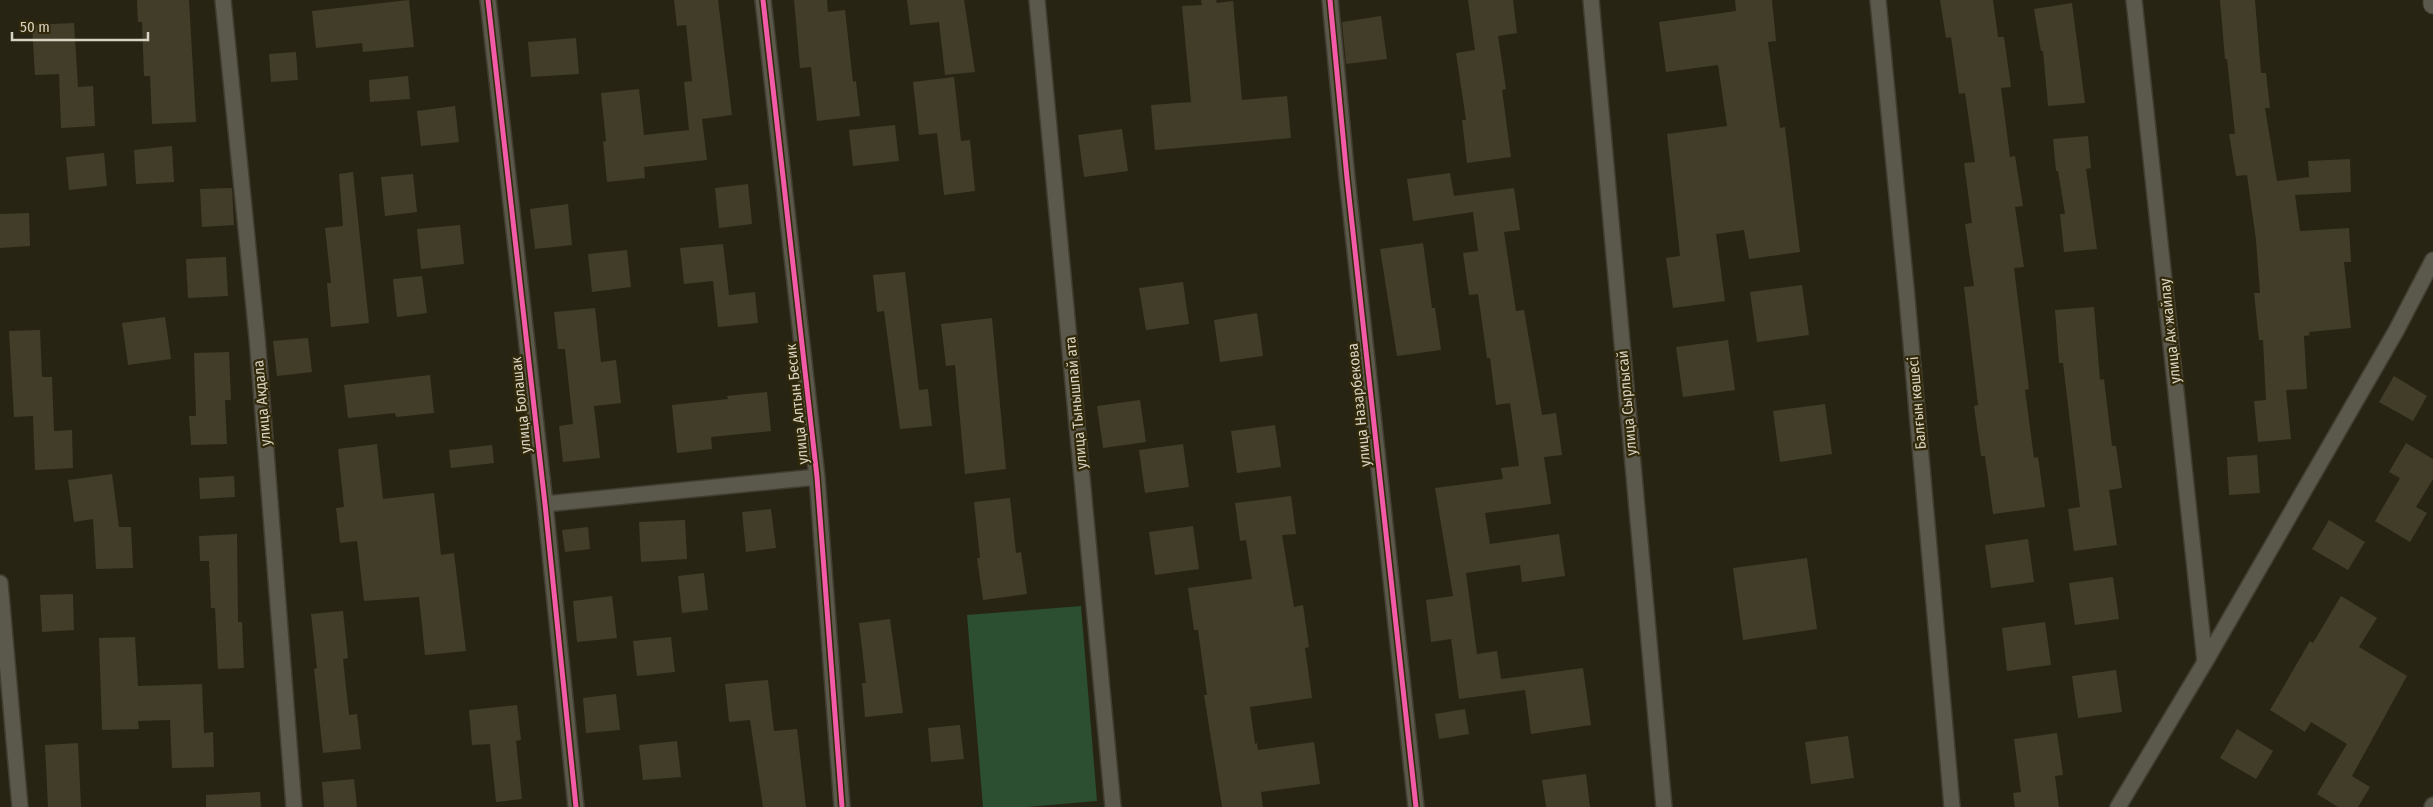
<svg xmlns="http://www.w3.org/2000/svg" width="2433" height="807" font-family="'Fira Sans Condensed',sans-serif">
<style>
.green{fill:#2c4e31}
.building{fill:#423d29}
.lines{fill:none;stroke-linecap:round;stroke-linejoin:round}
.minor-casing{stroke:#413d30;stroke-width:18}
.tertiary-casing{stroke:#413d30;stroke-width:21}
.minor{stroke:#5b584c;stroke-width:15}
.tertiary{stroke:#5b584c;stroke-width:19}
.cycleway-casing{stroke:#31290a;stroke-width:8}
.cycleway{stroke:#f35aa7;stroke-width:5}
.labels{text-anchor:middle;stroke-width:4.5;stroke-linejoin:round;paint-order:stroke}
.street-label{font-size:15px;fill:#d8d3c2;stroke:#31290a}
</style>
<rect width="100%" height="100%" fill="#282413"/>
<path class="green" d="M1081 606 1097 801 1027 807H983L967 615Z"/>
<path class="building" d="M137 0H189L196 122 152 124 150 76H144L142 22H138Z
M409 0 414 47 363 52 362 43 316 48 312 11Z
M674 0H718L732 115 702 119 707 160 644 167 645 178 607 182 603 142 606 141 601 93 639 89 644 135 689 130 684 82 692 81 686 25 677 26Z
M794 0H827L828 12 845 10 853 82 856 81 860 116 817 121 811 67 800 68Z
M907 0H964L975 72 945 75 939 22 910 25Z
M1201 0H1216L1217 3 1233 1 1242 100 1287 96 1291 138 1155 150 1151 105 1191 102 1182 6 1202 5Z
M1468 0H1513L1517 33 1498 36 1506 89 1502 90 1511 157 1467 163 1462 120H1466L1456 53 1475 50Z
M1735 0H1772L1776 41 1768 42 1780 128 1785 127 1800 252 1749 259 1744 230 1716 234 1725 301 1673 308 1666 258 1680 256 1667 134 1727 126 1718 65 1666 72 1659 22 1736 11Z
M1940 0H1993L1998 37H2004L2011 87 2001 88 2010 157 2015 156 2023 206 2015 207 2024 267 2014 268 2029 389 2025 390 2034 458 2038 457 2045 507 1993 514 1985 456H1981L1974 406 1978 405 1964 287 1974 286 1965 224 1972 223 1964 163 1975 162 1965 93 1959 94 1951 37 1946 38Z
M2220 0H2255L2261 73H2266L2270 108H2265L2277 181 2309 177 2308 161 2350 159 2351 192 2295 195 2300 231 2349 228 2351 262H2344L2351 328 2309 332 2310 335 2304 336 2307 389 2286 390 2291 439 2258 442 2254 401 2266 400 2263 340H2259L2254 293H2260L2256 240 2247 175 2236 176 2229 134H2235L2227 59H2225Z
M2072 3 2085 103 2048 106 2043 51H2041L2034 9Z
M1381 16 1387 59 1346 64 1342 22Z
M74 23 78 87 93 86 95 126 61 128 59 74 35 75 32 25Z
M576 38 579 74 531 77 528 42Z
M296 52 298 80 271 82 269 54Z
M408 76 410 99 370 102 369 80Z
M954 77 961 141 970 140 975 191 944 195 937 133 919 135 913 82Z
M455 106 459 142 421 146 417 111Z
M895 125 899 161 853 166 849 130Z
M1122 129 1128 171 1084 177 1078 135Z
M2088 136 2091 168 2086 169 2097 249 2064 252 2060 214H2065L2058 171H2056L2053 139Z
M172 146 174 182 136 184 134 150Z
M104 153 107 186 69 190 66 157Z
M353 172 369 323 331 327 327 283H331L325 228 343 226 339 174Z
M1450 173 1454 196 1514 188 1520 230 1504 232 1516 311 1524 310 1542 415 1556 413 1562 455 1544 457 1551 504 1485 513 1490 544 1559 534 1565 576 1522 582 1520 565 1466 573 1477 654 1497 651 1501 679 1583 668 1591 725 1531 734 1525 690 1459 699 1451 639 1431 642 1426 600 1453 596 1435 488 1503 479 1501 468 1519 466 1510 403 1496 405 1490 358H1487L1478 294 1469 295 1463 253 1478 251 1473 212 1413 221 1407 179Z
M413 174 417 212 385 216 381 177Z
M748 184 752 224 719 228 715 188Z
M232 188 234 225 202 227 200 189Z
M568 204 572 245 535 249 530 209Z
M29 213 30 246 0 248V214Z
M460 225 464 264 421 269 417 229Z
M1423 243 1432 308H1435L1441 350 1397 356 1380 249Z
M723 244 729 295 755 292 758 323 718 327 713 281 684 284 680 248Z
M627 250 631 287 592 292 588 254Z
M226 257 228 296 188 298 186 259Z
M905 272 919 390 928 389 932 426 900 429 884 311 877 312 873 275Z
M422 276 427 313 397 317 393 279Z
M1183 282 1189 324 1146 330 1139 288Z
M1802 285 1809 335 1757 342 1750 292Z
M2094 307 2100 380 2104 379 2112 446H2116L2122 488 2109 490 2117 545 2074 551 2068 509 2080 507 2063 363H2059L2055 310Z
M595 308 601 362 616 360 621 403 594 406 600 458 563 462 559 426 573 424 565 349H558L554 312Z
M1257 313 1263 356 1220 362 1214 320Z
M165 317 171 359 128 365 122 323Z
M992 318 1006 469 965 474 955 365 946 366 941 324Z
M40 330 42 377H52L54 431 72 430 73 468 35 470 33 416 14 417 9 331Z
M308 338 312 372 277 376 273 341Z
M1728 340 1735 390 1683 397 1676 347Z
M229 352 231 400H225L227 444 191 445 189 416H196L194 353Z
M430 375 434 413 396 417 395 413 348 418 344 385Z
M2394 376 2427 396 2413 421 2379 402Z
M767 392 771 431 711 437 712 449 677 453 672 405 728 399 727 396Z
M1140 400 1146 442 1103 448 1097 406Z
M1825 404 1832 454 1780 462 1773 411Z
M1275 425 1281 467 1237 473 1231 431Z
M2406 443 2433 459V479L2416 507 2427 513 2410 542 2375 521 2400 478 2389 472Z
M377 444 383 499 434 493 441 555 454 553 466 651 425 655 419 597 364 601 357 541 340 543 336 508 344 507 338 449Z
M1183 444 1189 487 1145 493 1139 450Z
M492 445 494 463 451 468 449 450Z
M2257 455 2260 493 2229 495 2227 457Z
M112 474 119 527H131L133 568 96 569 93 519 74 522 68 480Z
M234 476 235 497 200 499 199 478Z
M1291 496 1296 534 1282 535 1294 607 1303 605 1309 647 1305 648 1312 698 1250 707 1255 744 1257 743 1258 750 1314 742 1320 784 1261 792 1263 807H1222L1204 695H1207L1198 630H1194L1188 588 1252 579 1246 540 1240 541 1235 503Z
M1010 498 1016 553 1021 552 1027 594 983 600 977 558H980L974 502Z
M771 509 776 548 746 552 742 512Z
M685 520 687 559 641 562 639 522Z
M2329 520 2365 542 2348 570 2312 549Z
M1193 526 1199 569 1155 575 1149 532Z
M588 527 590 549 565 552 562 530Z
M237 534 238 622H242L244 668 218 669 215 608H211L209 561H200L199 536Z
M2028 539 2034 582 1991 588 1985 545Z
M1807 558 1817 629 1743 640 1733 568Z
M704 573 708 610 682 613 678 576Z
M2113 577 2119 619 2075 625 2069 583Z
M73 594 74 630 42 632 40 595Z
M612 596 617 638 577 642 573 601Z
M2341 596 2377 618 2359 647 2407 676 2352 776 2370 787 2358 807H2338L2317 794 2347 744 2311 722 2305 732 2270 710 2310 641 2313 643Z
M343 611 348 658 343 659 349 715 357 714 361 749 323 753 314 669 317 668 311 614Z
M890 619 903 713 865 717 862 683H866L859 623Z
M2045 622 2051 665 2007 671 2002 628Z
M135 637 138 686 202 684 204 733 213 732 214 767 172 768 170 720 138 721 139 729 102 730 99 638Z
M671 637 675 672 637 676 633 641Z
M2116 670 2122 712 2078 718 2072 676Z
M768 680 774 731 797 729 806 807H763L750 720 729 722 725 684Z
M616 694 620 730 586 733 583 698Z
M517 705 521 740 516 741 522 799 496 802 490 744 472 745 469 710Z
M1465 709 1469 734 1439 739 1435 714Z
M960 725 964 759 931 762 928 728Z
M2237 729 2273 751 2256 779 2220 758Z
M2057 733 2063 775 2055 776 2059 807H2015L2013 793 2021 792 2014 739Z
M1848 736 1854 778 1811 784 1805 742Z
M677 741 681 777 643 780 639 745Z
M78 743 81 807H48L45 745Z
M1586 774 1590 807H1546L1542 780Z
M354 779 357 807H324L322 782Z
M260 792 261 807H206V795Z"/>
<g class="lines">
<g class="minor-casing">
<path id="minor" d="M223 0 257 337 294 807
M488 0 545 504 576 807
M763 0 817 477 842 807
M1037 0 1113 807
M1330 0 1347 178 1416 807
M1591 0 1664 807
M1878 0 1907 298 1952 807
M2134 0 2205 662
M545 504 817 477
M0 583 20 807
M2118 807 2205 662 2396 331 2433 260
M2432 807 2433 805"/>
</g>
<g class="tertiary-casing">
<path id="tertiary" d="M2433 0V4"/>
</g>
<use href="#minor" class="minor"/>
<use href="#tertiary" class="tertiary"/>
<g class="cycleway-casing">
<path id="cycleway" d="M488 0 545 504 576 807
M763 0 817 477 842 807
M1330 0 1347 178 1416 807"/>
</g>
<use href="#cycleway" class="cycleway"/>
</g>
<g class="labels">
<g class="street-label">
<text transform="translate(2170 331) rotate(-96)" y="5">улица Ак жайлау</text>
<text transform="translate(262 403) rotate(-95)" y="5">улица Акдала</text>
<text transform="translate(1076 403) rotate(-95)" y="5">улица Тынышпай ата</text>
<text transform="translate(1627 403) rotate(-95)" y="5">улица Сырлысай</text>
<text transform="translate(1917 403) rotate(-95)" y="5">Балғын көшесі</text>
<text transform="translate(797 404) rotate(-96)" y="5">улица Алтын Бесик</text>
<text transform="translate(521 405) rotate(-96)" y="5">улица Болашак</text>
<text transform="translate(1359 405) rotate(-96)" y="5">улица Назарбекова</text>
</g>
</g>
<path d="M12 32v8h136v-8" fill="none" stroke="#d8d3c2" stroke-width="2.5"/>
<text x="20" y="32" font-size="15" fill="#d8d3c2" stroke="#31290a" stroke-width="4" paint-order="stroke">50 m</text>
</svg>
